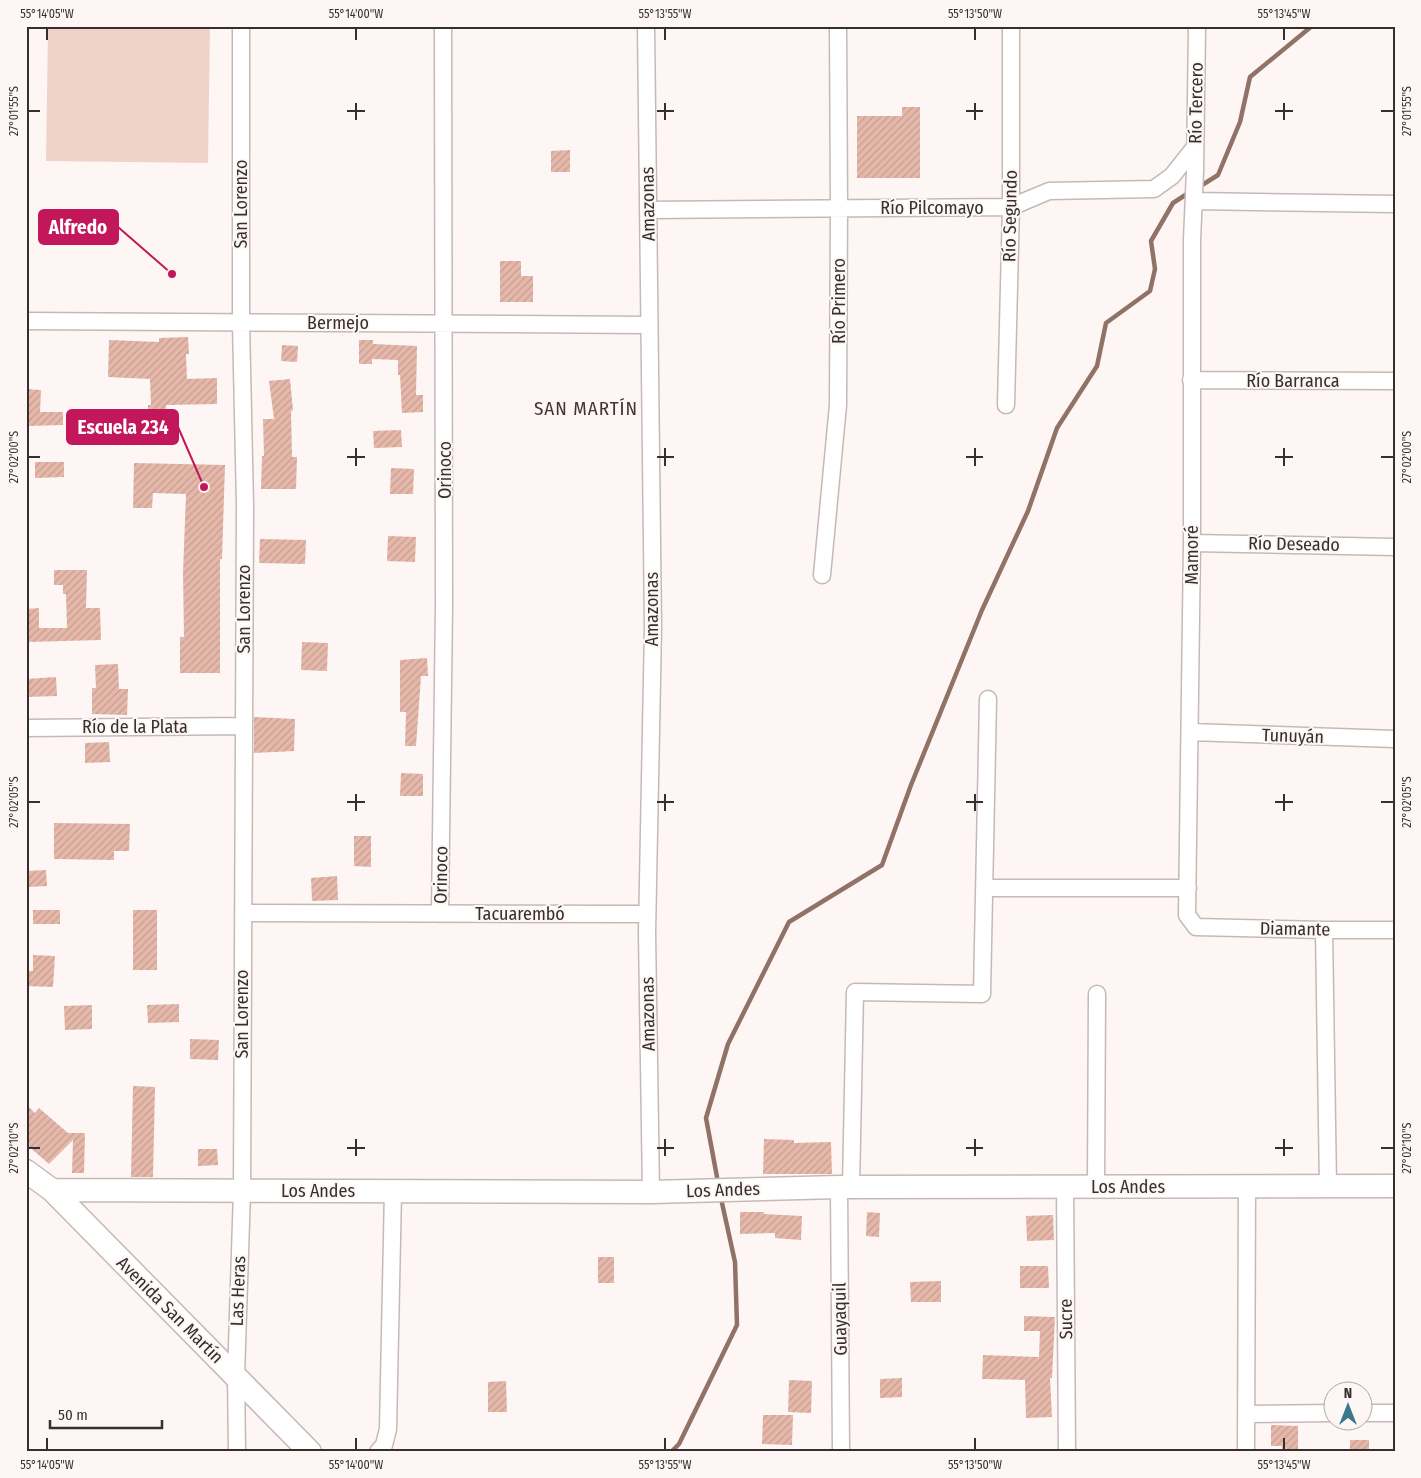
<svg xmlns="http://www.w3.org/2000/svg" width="1421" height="1478" font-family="'Fira Sans Condensed',sans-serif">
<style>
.garden{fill:#efd3ca}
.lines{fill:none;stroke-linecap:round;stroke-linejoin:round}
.stream{stroke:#917267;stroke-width:4.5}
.building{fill:url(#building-hatch)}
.minor-casing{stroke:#c6b9b5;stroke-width:19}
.secondary-casing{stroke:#c6b9b5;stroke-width:25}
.minor{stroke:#fff;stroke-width:16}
.secondary{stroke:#fff;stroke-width:22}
.ticks{fill:none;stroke:#35302e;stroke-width:2}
.labels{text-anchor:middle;stroke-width:4;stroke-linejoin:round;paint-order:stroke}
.street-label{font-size:18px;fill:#35302e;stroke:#fef6f4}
.neighbourhood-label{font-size:19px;letter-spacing:1px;fill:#3f3531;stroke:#fef6f4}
.leader{fill:none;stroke:#c2185b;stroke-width:2}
.callout-dot{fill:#c2185b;stroke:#fef6f4;stroke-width:2}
.callout{fill:#c2185b;stroke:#c2185b;stroke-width:2}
.callout-label{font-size:19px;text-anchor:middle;font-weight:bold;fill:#fff}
.neatline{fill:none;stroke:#35302e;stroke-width:2}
.ticks-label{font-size:12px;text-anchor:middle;fill:#35302e}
</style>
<defs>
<pattern id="building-hatch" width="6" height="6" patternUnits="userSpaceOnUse" patternTransform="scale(1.25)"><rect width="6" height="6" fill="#e5b8a9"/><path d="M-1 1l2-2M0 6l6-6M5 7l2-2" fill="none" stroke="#c59e92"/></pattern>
</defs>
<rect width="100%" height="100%" fill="#fef6f4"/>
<path class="garden" d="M48 26H210L208 163 46 161Z"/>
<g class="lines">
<path class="stream" d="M1199 187 1218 175 1240 122 1250 77 1312 26
M717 1177 706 1118 728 1044 789 922 882 865 911 785 982 610 1028 511 1057 428 1097 366 1106 323 1150 291 1155 269 1151 241 1173 203 1190 192
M671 1452 679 1444 737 1325 735 1262 722 1203"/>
</g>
<path class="building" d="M902 107H920V178H857V116H902Z
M570 150V172H551V151Z
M500 261H521V276H533V302H500Z
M188 337 189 354H186L187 379 217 378V404L166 405 167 438 149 439 148 405H151L150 379 108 377 109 340 159 342V338Z
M359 340H373V344L417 346 416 395H423V412L402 413 400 375H398V360L372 359V364H359Z
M282 345 298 346 297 362 281 361Z
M290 379 293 410 291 411 292 457H297L296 489H261L262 456H264L263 419H274L269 381Z
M26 389 41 390 40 412H63V425L26 426Z
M401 430 402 447 374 448 373 431Z
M35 462H64V477L35 478Z
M134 463 225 465 222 559H220V673H180V637H184L183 573 186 494 153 493 152 508H133Z
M391 468 414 469 413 494H390Z
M388 536 416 537 415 562 387 561Z
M260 539 306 540 305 564 259 563Z
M54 570H87L86 608H100L101 640 26 642V609L39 608V628H67L66 594H63V585H54Z
M302 642 328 643 327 671 301 670Z
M427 658 428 676H421L416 746H405L406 712H400V660Z
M118 664 119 689H128L127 715 92 714V688H96L95 665Z
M56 677 57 696 26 697V679Z
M254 717 295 719 294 751 254 753Z
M109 742 110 762 85 763V743Z
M401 773 423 774V796H400Z
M54 823 130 824 129 851H114V860L54 859Z
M354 836H371V867L354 866Z
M46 870 47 886 28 887 27 871Z
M337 876 338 900 312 901 311 878Z
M33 910H60V924H33Z
M133 910H157V970H133Z
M33 955 55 956 53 987 26 986V971H33Z
M179 1004V1022L148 1023 147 1005Z
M92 1005V1029L65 1030 64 1006Z
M190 1039 219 1040 218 1060 190 1059Z
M133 1086 155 1087 153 1177H131Z
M26 1104 35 1113 39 1108 68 1133H85L84 1173H72L73 1140 49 1164 26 1144Z
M764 1139 794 1140V1143L831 1142 832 1174H763Z
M198 1149H217L218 1165 198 1166Z
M740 1212H764V1214L802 1216 801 1240 775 1238V1233L740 1234Z
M867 1212 880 1213 879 1237 866 1236Z
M1053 1215 1054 1240 1027 1241 1026 1216Z
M598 1257H614V1283H598Z
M1020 1266H1048L1049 1288H1020Z
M941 1281V1302H911L910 1282Z
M1024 1316 1055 1317 1052 1378H1050L1052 1417 1026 1418 1025 1380 982 1379 983 1355 1039 1357 1040 1331H1024Z
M902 1378V1397L880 1398V1379Z
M789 1380 812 1381 811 1413 788 1412Z
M506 1381 507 1412H488V1382Z
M763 1415H793L792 1445 762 1444Z
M1271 1425 1298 1426V1452H1282V1446H1271Z
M1350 1440H1369V1452H1350Z"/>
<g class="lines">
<g class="minor-casing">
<path id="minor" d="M646 26 653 628 647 933 651 1192
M1197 26 1195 171 1192 240V543L1187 915 1196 927 1324 930H1395
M1194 201 1395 204
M648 210 1011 207 1049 191 1154 189 1172 176 1195 147
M26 321 649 325
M1191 380 1395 381
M1006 405 1011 207V26
M1192 543 1395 547
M822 575 838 405 839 208 838 26
M26 728 244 726
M1190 732 1395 739
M985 888H1188
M243 913 647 914
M440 914 444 606 443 26
M1324 930 1328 1186
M1096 1186 1097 994
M839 1187 841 1452
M851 1187 855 992 982 994 988 699
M1065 1187 1067 1452
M1364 1413H1395
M1247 1414 1334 1413
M237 1452 236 1376 242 1191 245 506 241 323V26
M378 1452 384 1445 388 1429 393 1191
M1246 1452 1247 1187"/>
</g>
<g class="secondary-casing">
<path id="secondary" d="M26 1171 52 1190 310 1452
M52 1190 651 1192 839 1187 1395 1186"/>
</g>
<use href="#minor" class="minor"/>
<use href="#secondary" class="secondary"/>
</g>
<path class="ticks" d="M47 28V40M356 28V40M665 28V40M975 28V40M1284 28V40M356 103V120M665 103V120M975 103V120M1284 103V120M28 111H40M347 111H365M657 111H674M966 111H983M1275 111H1293M1381 111H1394M356 448V466M665 448V466M975 448V466M1284 448V466M28 457H40M347 457H365M657 457H674M966 457H983M1275 457H1293M1381 457H1394M356 794V811M665 794V811M975 794V811M1284 794V811M28 802H40M347 802H365M657 802H674M966 802H983M1275 802H1293M1381 802H1394M356 1139V1156M665 1139V1156M975 1139V1156M1284 1139V1156M28 1148H40M347 1148H365M657 1148H674M966 1148H983M1275 1148H1293M1381 1148H1394M47 1438V1450M356 1438V1450M665 1438V1450M975 1438V1450M1284 1438V1450"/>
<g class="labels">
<g class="street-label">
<text transform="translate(1196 103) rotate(-89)" y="6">Río Tercero</text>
<text transform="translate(241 204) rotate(-90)" y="6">San Lorenzo</text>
<text transform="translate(648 204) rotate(-91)" y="6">Amazonas</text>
<text x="932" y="214">Río Pilcomayo</text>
<text transform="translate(1010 216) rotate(-89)" y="6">Río Segundo</text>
<text transform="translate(839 301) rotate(-90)" y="6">Río Primero</text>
<text x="338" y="329">Bermejo</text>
<text x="1293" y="387">Río Barranca</text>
<text transform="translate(445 470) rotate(-90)" y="6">Orinoco</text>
<text transform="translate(1294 544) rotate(1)" y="6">Río Deseado</text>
<text transform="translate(1192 555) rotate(-90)" y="6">Mamoré</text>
<text transform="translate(244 609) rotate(-90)" y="6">San Lorenzo</text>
<text transform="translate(652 609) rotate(-90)" y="6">Amazonas</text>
<text x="135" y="733">Río de la Plata</text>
<text transform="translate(1293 736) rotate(2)" y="6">Tunuyán</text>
<text transform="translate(441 875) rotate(-89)" y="6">Orinoco</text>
<text x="520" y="920">Tacuarembó</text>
<text transform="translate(1295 929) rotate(1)" y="6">Diamante</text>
<text transform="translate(242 1014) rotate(-90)" y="6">San Lorenzo</text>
<text transform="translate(648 1014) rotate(-91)" y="6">Amazonas</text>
<text x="1128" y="1193">Los Andes</text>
<text transform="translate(723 1190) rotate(-2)" y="6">Los Andes</text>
<text x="318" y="1197">Los Andes</text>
<text transform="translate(238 1291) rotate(-88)" y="6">Las Heras</text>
<text transform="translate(170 1310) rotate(45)" y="6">Avenida San Martín</text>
<text transform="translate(840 1319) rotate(-91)" y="6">Guayaquil</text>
<text transform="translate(1066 1319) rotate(-91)" y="6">Sucre</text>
</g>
<g class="neighbourhood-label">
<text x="586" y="415">SAN MARTÍN</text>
</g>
</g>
<path class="leader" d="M172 274L118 227M204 487L178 427"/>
<g class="callout-dot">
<circle cx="172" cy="274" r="5"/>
<circle cx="204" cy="487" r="5"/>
</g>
<g class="callout">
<rect x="39" y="210" width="79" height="34" rx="5"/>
<rect x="67" y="410" width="111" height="34" rx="5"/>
</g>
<g class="callout-label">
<text x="78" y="234">Alfredo</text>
<text x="123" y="434">Escuela 234</text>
</g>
<rect width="1421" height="1478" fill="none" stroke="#fef6f4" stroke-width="55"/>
<g transform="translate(1348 1406)"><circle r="24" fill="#fef6f4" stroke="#aea7a5"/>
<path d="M0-4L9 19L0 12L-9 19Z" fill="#38798c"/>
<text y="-8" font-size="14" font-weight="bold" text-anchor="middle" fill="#35302e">N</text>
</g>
<path d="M50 1420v8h112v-8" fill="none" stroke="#35302e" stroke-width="2.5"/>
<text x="58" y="1420" font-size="15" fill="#35302e" stroke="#fef6f4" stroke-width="4" paint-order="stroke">50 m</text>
<rect x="28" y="28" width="1366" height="1422" class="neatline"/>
<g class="ticks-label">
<text x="47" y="18">55°14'05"W</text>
<text x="356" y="18">55°14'00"W</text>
<text x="665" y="18">55°13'55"W</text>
<text x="975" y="18">55°13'50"W</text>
<text x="1284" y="18">55°13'45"W</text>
<text transform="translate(14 111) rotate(-90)" y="4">27°01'55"S</text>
<text transform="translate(1407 111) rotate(-90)" y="4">27°01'55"S</text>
<text transform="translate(14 457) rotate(-90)" y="4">27°02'00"S</text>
<text transform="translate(1407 457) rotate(-90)" y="4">27°02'00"S</text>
<text transform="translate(14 802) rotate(-90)" y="4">27°02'05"S</text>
<text transform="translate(1407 802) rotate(-90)" y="4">27°02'05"S</text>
<text transform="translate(14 1148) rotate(-90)" y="4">27°02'10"S</text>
<text transform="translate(1407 1148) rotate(-90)" y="4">27°02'10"S</text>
<text x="47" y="1469">55°14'05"W</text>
<text x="356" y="1469">55°14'00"W</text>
<text x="665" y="1469">55°13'55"W</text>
<text x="975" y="1469">55°13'50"W</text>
<text x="1284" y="1469">55°13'45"W</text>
</g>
</svg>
